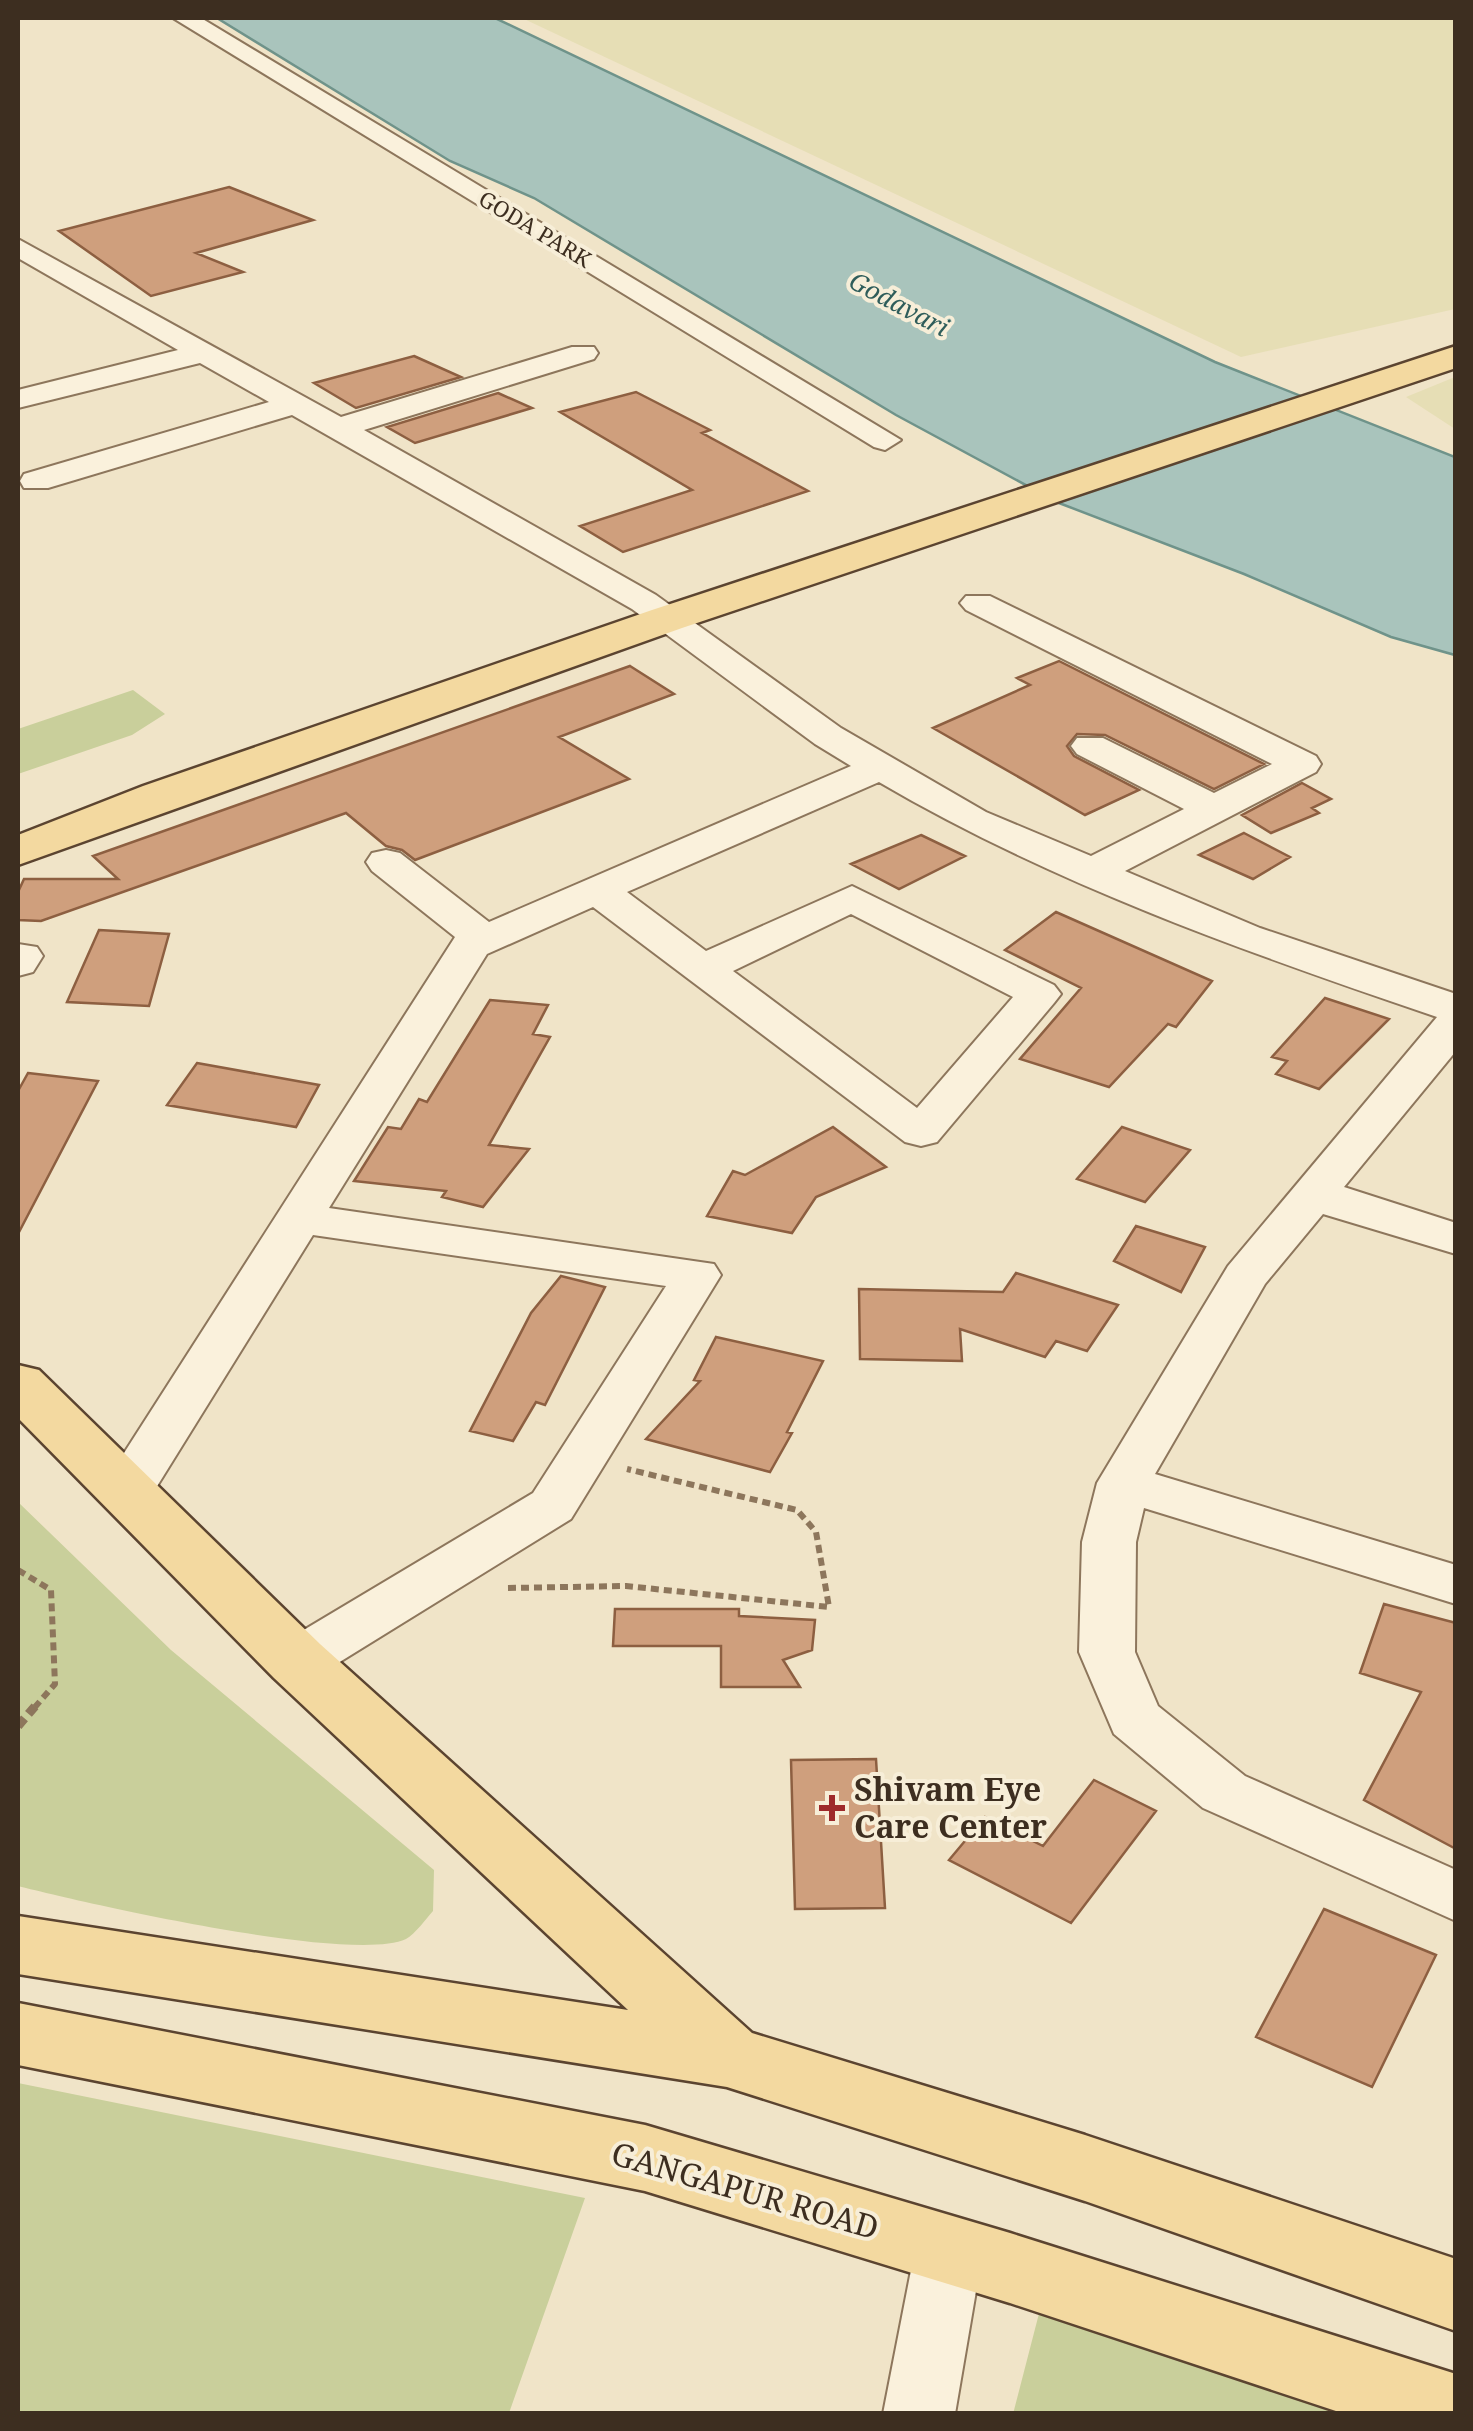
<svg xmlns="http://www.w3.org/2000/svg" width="1473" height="2431" font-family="'Noto Serif',serif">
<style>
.farmland{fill:#e6deb5}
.green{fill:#c9cf9b}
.water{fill:#a9c4bc;stroke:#6f938a;stroke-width:2.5}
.building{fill:#cf9f7d;stroke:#8d5f41;stroke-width:2.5}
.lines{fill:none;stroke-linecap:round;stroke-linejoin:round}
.minor-casing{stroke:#8d765c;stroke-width:4}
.major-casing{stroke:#5b4430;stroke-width:5}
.path-far1{stroke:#8d765c;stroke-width:6;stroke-dasharray:8 5;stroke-linecap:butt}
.path{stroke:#8d765c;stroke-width:9;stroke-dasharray:10 6;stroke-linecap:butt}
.minor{fill:#faf1dc;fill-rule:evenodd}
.major{fill:#f3d9a0;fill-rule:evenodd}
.poi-dot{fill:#9e2a2b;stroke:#f7eed8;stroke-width:4}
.labels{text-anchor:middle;stroke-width:8;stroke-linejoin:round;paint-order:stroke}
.far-street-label{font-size:22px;fill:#3d2e20;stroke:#f7eed8}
.far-water-label{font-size:25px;font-style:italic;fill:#2f5d5a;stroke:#f7eed8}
.near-poi-label{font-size:32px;font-weight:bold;fill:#3d2e20;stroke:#f7eed8;text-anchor:start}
.near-street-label{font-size:32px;fill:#3d2e20;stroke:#f7eed8}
</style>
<rect width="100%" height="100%" fill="#f0e4c8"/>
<path class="farmland" d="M522 18H1455V309L1241 357Z
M1455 377V429L1406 397Z"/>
<path class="green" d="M133 690 165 714 132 735 18 774V729Z
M18 1502 171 1650 434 1870 433 1911C426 1919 415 1934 406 1939 352 1964 84 1903 18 1886Z
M18 2083 585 2198 509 2413H18Z
M1043 2298 1355 2414H1013Z"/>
<path class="water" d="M217 18H495L1215 362 1455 457V655L1391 637 1244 574 1059 503 896 415 534 198 450 161Z"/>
<path class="building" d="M229 187 313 220 196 253 243 272 151 296 59 231Z
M414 356 461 377 356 408 314 383Z
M636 392 710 430 702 433 808 491 623 552 580 526 692 490 560 412Z
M498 393 532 408 415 443 387 427Z
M1059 661 1264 764 1214 789 1105 735 1077 734 1067 746 1074 756 1139 790 1085 815 933 728 1030 685 1017 678Z
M630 666 674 694 559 737 629 779 415 860 402 850 386 846 346 813 41 921 18 920V892L24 879H118L93 856Z
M1302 783 1331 799 1312 808 1319 813 1271 833 1242 815Z
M1244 833 1290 857 1253 879 1199 855Z
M921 835 965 856 899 889 851 864Z
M1056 912 1212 981 1176 1027 1168 1024 1109 1087 1020 1059 1081 988 1005 950Z
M99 930 169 934 149 1006 67 1002Z
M1325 998 1389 1019 1319 1089 1276 1074 1287 1061 1272 1057Z
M490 1000 548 1005 533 1034 550 1037 489 1145 529 1149 483 1207 442 1197 446 1191 354 1181 388 1127 401 1129 419 1099 427 1102Z
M197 1063 319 1085 296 1127 167 1105Z
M28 1073 98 1081 18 1234V1091Z
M833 1127 886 1167 816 1197 792 1233 707 1216 733 1171 745 1175Z
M1122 1127 1190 1150 1145 1202 1077 1179Z
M1136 1226 1205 1247 1181 1292 1114 1261Z
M1016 1273 1118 1305 1087 1351 1056 1341 1045 1357 960 1329 962 1361 860 1359 859 1289 1003 1292Z
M561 1276 605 1287 545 1405 536 1402 513 1441 470 1431 531 1313Z
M716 1337 823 1361 787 1432 792 1433 770 1472 646 1439 700 1381 694 1380Z
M1384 1604 1456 1623V1849L1364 1800 1421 1692 1360 1673Z
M615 1609H739V1616L815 1620 812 1650 783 1660 800 1687H721V1646H613Z
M876 1759 885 1908 795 1909 791 1760Z
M1094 1780 1156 1811 1071 1923 949 1860 985 1817 1043 1846Z
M1324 1909 1436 1955 1372 2087 1256 2037Z"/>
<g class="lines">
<g class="minor-casing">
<path id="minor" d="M173 18H201L901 440 885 450 874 447Z
M18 239 341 417 572 347H594L598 353 594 359 364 430 656 595 841 728 986 812 1091 856 1184 809 1077 754 1071 746 1077 738H1103L1214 793 1272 764 966 610 960 603 966 596H990L1316 756 1321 764 1316 772 1125 871 1260 928 1456 994V1051L1344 1187 1456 1223V1254L1323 1214 1265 1284 1155 1474 1456 1565V1604L1144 1508 1136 1542 1135 1652 1158 1706 1245 1776 1456 1870V1921L1203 1808 1114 1734 1079 1652 1082 1542 1097 1483 1228 1266 1437 1017C1246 952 1053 884 879 782L627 892 706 951 852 886 1054 985 1061 994 1054 1003 937 1142 921 1146 905 1142 593 907 487 954 329 1208 714 1264 721 1275 571 1519 317 1676 297 1682 277 1676 269 1661 277 1646 533 1493 666 1286 313 1235 146 1504 127 1509 108 1504 101 1491 108 1478 455 937 372 871 366 862 372 853 386 850 400 853 489 922 851 766 815 744 632 609 292 415 48 488H24L20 481 24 474 269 402 200 363 18 408V390L178 350 18 258ZM851 914 1013 997 917 1108 733 971Z
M18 944 37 947 43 956 33 972 18 976Z
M949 2220 973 2229 983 2250 955 2414H883L915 2250 925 2229Z"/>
</g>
<g class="major-casing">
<path id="major" d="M1456 346V368L682 628 18 865V835L143 786 652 610Z
M18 1365 39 1370 320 1644 752 2033 1085 2135 1456 2259V2331L1085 2201 727 2087 18 1974V1916L628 2010 274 1678 18 1418Z
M18 2003 645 2125 1010 2233 1456 2374V2414H1345L1010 2303 645 2191 18 2065Z"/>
</g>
<path class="path-far1" d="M18 1570 51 1590 55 1684 35 1707
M508 1588 626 1586 829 1607 816 1532 797 1510 627 1469"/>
<path class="path" d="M18 1726 37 1704"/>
<use href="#minor" class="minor"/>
<use href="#major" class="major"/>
</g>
<path class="poi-dot" d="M827 1793h10v10h10v10h-10v10h-10v-10h-10v-10h10z"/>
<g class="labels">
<g class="far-street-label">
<text transform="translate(535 229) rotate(31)" y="8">GODA PARK</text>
</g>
<g class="far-water-label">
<text transform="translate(899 304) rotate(28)" y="9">Godavari</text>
</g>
<g class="near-poi-label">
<text x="854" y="1801">Shivam Eye<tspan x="854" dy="37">Care Center</tspan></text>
</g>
<g class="near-street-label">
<text transform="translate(745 2191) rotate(16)" y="11">GANGAPUR ROAD</text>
</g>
</g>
<rect width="1473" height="2431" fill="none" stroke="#3d2e20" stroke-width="40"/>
</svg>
